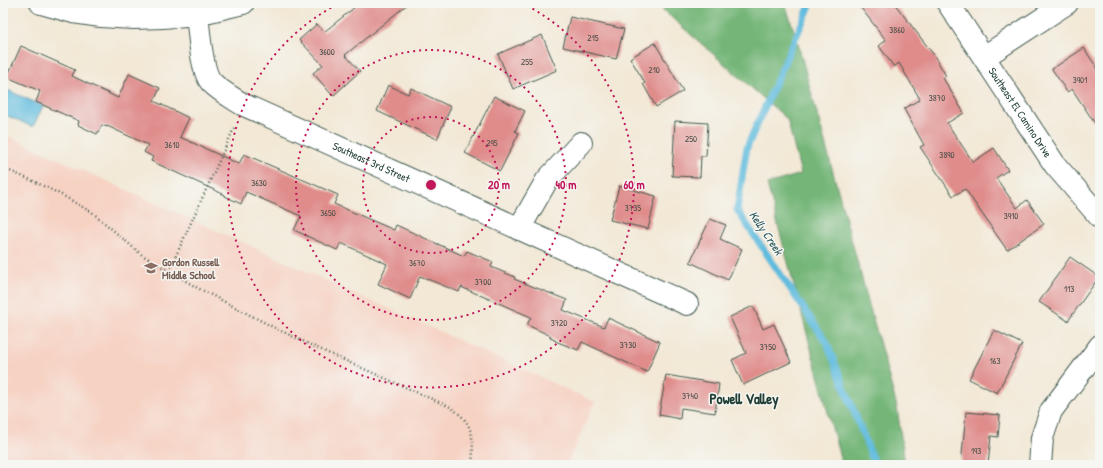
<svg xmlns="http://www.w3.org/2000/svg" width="1103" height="468" font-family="'Patrick Hand',sans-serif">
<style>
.built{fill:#f6d2c3}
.forest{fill:#75b678;stroke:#4a7a56}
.water{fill:#60bcde;stroke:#407c89}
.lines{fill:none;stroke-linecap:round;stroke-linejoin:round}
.stream{stroke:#60bcde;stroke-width:7}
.building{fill:#df8c8b}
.minor-casing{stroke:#3f574c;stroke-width:24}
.path{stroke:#3f574c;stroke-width:2.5;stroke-dasharray:1 3;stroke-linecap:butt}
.minor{stroke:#fff;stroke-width:22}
.ring{fill:none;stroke:#c2185b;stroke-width:2;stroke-dasharray:2 4}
.labels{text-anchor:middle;stroke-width:3;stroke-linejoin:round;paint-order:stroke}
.number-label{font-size:9px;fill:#4f514a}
.street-label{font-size:11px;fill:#1f3d34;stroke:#f6f6f2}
.education-label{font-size:11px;font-weight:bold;fill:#785e54;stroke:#f6f6f2;text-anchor:start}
.water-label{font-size:12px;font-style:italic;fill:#2f5d5e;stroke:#f6f6f2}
.district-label{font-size:15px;font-weight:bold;fill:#1f3d34;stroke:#f6f6f2}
.centre{fill:#c2185b;stroke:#f6f6f2;stroke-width:2}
.ring-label{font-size:12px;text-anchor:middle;font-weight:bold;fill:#c2185b;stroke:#f6f6f2;stroke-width:3;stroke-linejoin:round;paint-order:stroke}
</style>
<rect width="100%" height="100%" fill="#f6f6f2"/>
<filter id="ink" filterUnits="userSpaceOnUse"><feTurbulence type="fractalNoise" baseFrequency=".025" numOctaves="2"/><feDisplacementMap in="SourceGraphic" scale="8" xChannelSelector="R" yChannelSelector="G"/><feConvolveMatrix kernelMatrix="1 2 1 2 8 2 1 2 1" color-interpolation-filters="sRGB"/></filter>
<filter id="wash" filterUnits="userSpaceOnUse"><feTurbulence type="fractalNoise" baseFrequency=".012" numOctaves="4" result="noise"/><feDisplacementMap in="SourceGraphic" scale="16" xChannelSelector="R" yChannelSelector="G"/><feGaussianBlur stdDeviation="0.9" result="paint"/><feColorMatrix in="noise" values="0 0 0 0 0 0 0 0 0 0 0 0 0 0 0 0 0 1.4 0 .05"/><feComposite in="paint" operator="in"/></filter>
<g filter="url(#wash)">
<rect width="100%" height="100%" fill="#f2e8d5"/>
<path class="built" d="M3 134 595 402 567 465H3Z"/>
<path class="forest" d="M655 3H785L797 40 897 407 905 465H842L767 184 801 174 787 119Z"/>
<path class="water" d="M3 88 43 106 33 127 3 114Z"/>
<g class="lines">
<path class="stream" d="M811 3 747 147 737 210 827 343 875 465"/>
</g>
<g id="blocks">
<path class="building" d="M360 3H409L345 55 360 71 333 96 313 73 323 65 299 40 317 24 324 32Z
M857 3H894L934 55 946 76 943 78 964 113 947 123 973 162 994 148 1008 170 996 178 1017 208 1027 200 1044 224 1007 250 965 189 953 196 920 147 924 145 904 109 920 99 899 63 894 67 879 46 886 40Z
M570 17 624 29 616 59 563 47Z
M542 35 557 70 513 89 498 54Z
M655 43 683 91 656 107 643 84 645 83 630 58Z
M21 46 75 70 72 76 118 98 129 74 160 88 154 101 189 118 180 137 239 164 244 154 338 195 334 204 394 230 396 225 464 256 467 251 493 262 491 267 515 277 514 279 567 300 563 310 604 327 608 318 660 342 647 372 582 342 578 350 555 341V340L550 338 551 336 527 325 531 317 461 287 459 292 420 276 410 299 378 284 387 264 341 243 337 250 294 230 301 216 246 192 241 204 225 196V195L151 161 153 157 144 152 148 145 107 126V127L102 125 97 134 78 125 79 121 36 102 40 91 7 77Z
M1084 48 1100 73V131L1072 89 1067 92 1052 69Z
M388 85 408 94 411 88 451 107 437 139 377 111Z
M494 96 525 111 515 131 519 133 500 171 465 153Z
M675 121 708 123 706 156H701L700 177 672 176Z
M619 186 656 196 648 229 610 220Z
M710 219 726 225 720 239 742 249 728 280 690 262Z
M1070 257 1099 277 1068 321 1039 302Z
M753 306 763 329 774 324 791 362 743 385 732 360 746 353 730 317Z
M994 330 1022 344 997 393 969 379Z
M666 375 719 384 715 413 681 408 680 419 659 415Z
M966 412 1000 415 998 437 991 436 988 465H961Z"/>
</g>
</g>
<g filter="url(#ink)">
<use href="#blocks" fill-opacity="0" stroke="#3f574c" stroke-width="1"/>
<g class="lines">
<g class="minor-casing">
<g id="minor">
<path d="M41 3 73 12 101 16 133 18 163 17 197 14 243 3"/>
<path id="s1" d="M948 3 1055 165 1100 217"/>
<path id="s2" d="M197 14C199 30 201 70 211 82 220 91 231 97 242 104L687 304"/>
<path d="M984 57 1067 3"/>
<path d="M519 229 547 180 581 143"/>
<path d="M1040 465 1042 438 1051 411 1100 346"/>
</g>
</g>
<path class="path" d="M3 168 33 181 60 194 93 213 142 255 196 287 277 329 328 353 450 407C455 411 461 415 464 419 475 432 473 450 472 465
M169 271 235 126"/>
<use href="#minor" class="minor"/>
</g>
</g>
<g class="ring">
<circle cx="431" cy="185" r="68"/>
<circle cx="431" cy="185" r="135"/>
<path d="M522 3A203 203 0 1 1 340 3"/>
</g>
<defs>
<g id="school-bare" transform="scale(1.08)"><path d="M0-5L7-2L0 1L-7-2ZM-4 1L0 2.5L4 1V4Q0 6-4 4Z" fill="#8d6e63" stroke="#f6f6f2" stroke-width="2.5" paint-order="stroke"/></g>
</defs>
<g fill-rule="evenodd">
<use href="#school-bare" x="151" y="268"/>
</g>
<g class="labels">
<g class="number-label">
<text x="897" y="33">3860</text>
<text x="593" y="41">215</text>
<text x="327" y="55">3600</text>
<text x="527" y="65">255</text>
<text x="654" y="73">210</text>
<text x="1080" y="83">3901</text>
<text x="937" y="101">3870</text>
<text x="691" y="142">250</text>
<text x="492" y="146">295</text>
<text x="172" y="148">3610</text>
<text x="947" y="158">3890</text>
<text x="259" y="186">3630</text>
<text x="633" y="211">3735</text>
<text x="328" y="216">3650</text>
<text x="1011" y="219">3910</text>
<text x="417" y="266">3670</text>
<text x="483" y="285">3700</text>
<text x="1069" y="292">113</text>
<text x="559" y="326">3720</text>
<text x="628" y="348">3730</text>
<text x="768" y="350">3750</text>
<text x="995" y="364">163</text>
<text x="690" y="399">3740</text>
<text x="976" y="454">193</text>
</g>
<g class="street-label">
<text dy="4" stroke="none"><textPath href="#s1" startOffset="131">Southeast El Camino Drive</textPath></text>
<text dy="4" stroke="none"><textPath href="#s2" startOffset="250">Southeast 3rd Street</textPath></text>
</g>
<g class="education-label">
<text x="162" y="266">Gordon Russell<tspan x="162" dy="13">Middle School</tspan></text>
</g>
<g class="water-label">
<text transform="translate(766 233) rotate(56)" y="4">Kelly Creek</text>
</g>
<g class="district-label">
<text x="744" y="404">Powell Valley</text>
</g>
</g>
<circle cx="431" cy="185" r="6" class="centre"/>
<g class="ring-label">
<text x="499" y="189">20 m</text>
<text x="566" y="189">40 m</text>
<text x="634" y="189">60 m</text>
</g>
<rect width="1103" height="468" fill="none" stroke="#f6f6f2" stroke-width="16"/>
</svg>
